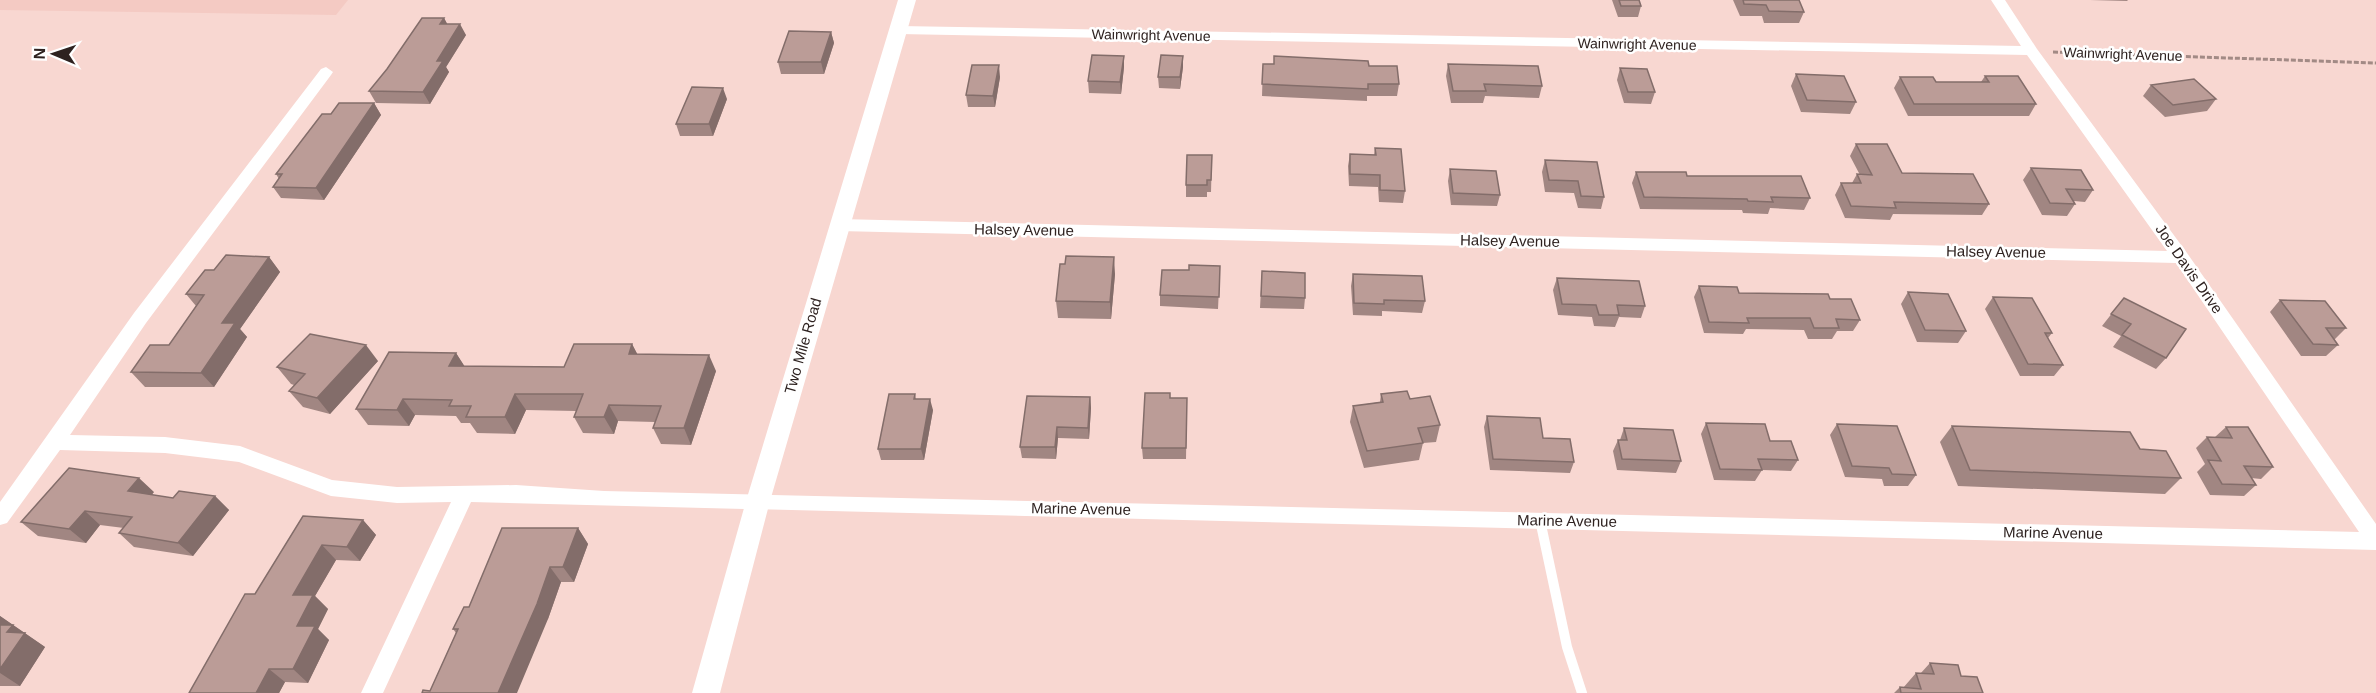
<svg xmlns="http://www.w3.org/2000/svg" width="2376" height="693" font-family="Arial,sans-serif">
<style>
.built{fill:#f4cac3}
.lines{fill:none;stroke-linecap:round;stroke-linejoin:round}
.path{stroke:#a28a85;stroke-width:3;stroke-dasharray:5 2;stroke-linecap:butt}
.service{stroke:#fff;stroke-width:10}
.minor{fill:#fff;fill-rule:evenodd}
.tertiary{fill:#fff;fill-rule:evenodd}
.wall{fill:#a18682}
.shaded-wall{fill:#836d6a}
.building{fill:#bb9c97;stroke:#836d6a;stroke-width:1.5}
.labels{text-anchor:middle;stroke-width:5;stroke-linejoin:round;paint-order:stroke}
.far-street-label{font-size:14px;fill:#2e2220;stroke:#fff}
.street-label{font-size:15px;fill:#2e2220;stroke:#fff}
</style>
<rect width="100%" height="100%" fill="#f8d7d1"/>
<path class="built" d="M0 0H348L336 15 0 10Z"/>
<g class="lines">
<path class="path" d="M2053 52 2376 63"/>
<path class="service" d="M1540 520 1567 647 1582 693"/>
<path class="minor" d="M1991 0H2005L2037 49 2187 253 2376 524V550L471 502 383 693H361L451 502 397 503 331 496 239 462 165 453 60 450 7 523 0 525V502L134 313 321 69 326 67 333 72 331 75 146 323 70 435 165 437 240 446 332 480 397 487 516 485 604 491 2359 532 2176 263 839 231 831 225 839 219 2167 251 2027 55 899 34 892 30 899 26 2021 46Z"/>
<path class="tertiary" d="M898 0H916L770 501 720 693H692L746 501Z"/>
</g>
<path class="wall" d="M1612 0H1639L1641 6 1638 17H1618Z
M1733 0H1799L1804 12 1799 23H1764L1762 16H1740Z
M2090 0H2128L2127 1Z
M444 18 447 24 466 35 446 67 449 72 430 104 376 103 369 91Z
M831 32 834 43 824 74H781L778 62Z
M1124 56V67L1121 94 1089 93 1088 81Z
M1183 56V67L1180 89 1159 88 1158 77Z
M1263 64 1369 66 1399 84 1397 96H1367V101L1262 96Z
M1448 64 1542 86 1539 98 1485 96 1483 103H1451L1446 76Z
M1620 68 1655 92 1651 104 1624 103 1617 80Z
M1796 74 1856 102 1850 114 1801 112 1791 86Z
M1985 76 2036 104 2029 116H1908L1894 88 1900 77 1936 82H1981Z
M1000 77 995 107H968L966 95Z
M2151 85 2216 99 2207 111 2165 117 2143 96Z
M727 99 713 136H680L676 124Z
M374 103 381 115 324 200 281 198 273 187 279 179 276 174 331 114Z
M1856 144 1902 173 1989 204 1982 215 1893 214 1890 220 1845 218 1835 195 1841 183H1852L1857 174 1860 175 1850 156Z
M1375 148 1405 191 1403 203 1379 202 1378 187 1349 186 1348 166 1350 154 1374 155Z
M1212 155 1211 192H1207V197H1186V185Z
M1545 160 1604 197 1601 209 1578 208 1574 193 1545 192 1542 172Z
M2031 168 2093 190 2085 202 2074 201 2075 204 2067 216 2042 215 2023 180Z
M1450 169 1500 195 1497 206 1451 205 1448 181Z
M1636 172 1687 176 1810 198 1804 210 1770 208 1768 214 1743 213 1742 210 1640 209 1632 183Z
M269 257 280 272 240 329 247 337 214 387H145L131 372 169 345 196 306 186 294 214 270Z
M1220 266 1218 309 1160 306V295L1189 270Z
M1262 271 1305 298 1304 309 1260 308Z
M1115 274 1111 319 1058 318 1056 301Z
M1353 274 1425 301 1422 313 1382 311V316L1353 315 1351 286Z
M1557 278 1645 306 1641 318 1619 317 1615 327 1594 326 1592 317 1558 315 1553 290Z
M1699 286 1739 293 1830 299 1860 320 1853 331H1837L1832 339H1808L1804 330 1746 329 1743 334 1704 333 1694 297Z
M1908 292 1966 331 1958 343 1917 342 1901 304Z
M1993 297 2052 333 2048 338 2063 365 2054 376H2020L1985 309Z
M2124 298 2166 358 2156 369 2113 347 2121 336 2102 326Z
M2280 300 2346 328 2334 340 2338 345 2326 356H2301L2270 312Z
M632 344 637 354 716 371 691 445 661 444 653 428 655 422 618 421 614 434 583 433 574 417 576 411 526 410 515 434 477 433 470 423H461L456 416 415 415 409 426 368 425 356 409 456 353 464 366 564 367Z
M378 361 330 414 303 407 289 391 294 385 291 384 277 367Z
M915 394 916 399 933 410 924 460H881L878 449Z
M1381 394 1410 399 1440 425 1436 442 1423 443 1419 460 1364 468 1350 422 1353 406 1380 402Z
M1090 397 1091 408 1089 439 1058 438 1056 459 1022 458 1020 447Z
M1170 398H1187L1186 459H1143L1142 448Z
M1487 416 1543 438 1574 462 1570 473 1490 470 1484 427Z
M1706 423 1770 441 1798 460 1791 471 1762 470 1755 481 1714 480 1701 434Z
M1837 424 1916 475 1908 486H1884L1882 479 1845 477 1830 435Z
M1952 426 2140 449 2181 478 2165 494 1958 486 1940 442Z
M2226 427 2273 467 2261 479 2251 478 2256 485 2244 496 2210 495 2197 472 2205 464 2196 448 2207 437H2215Z
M1624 428 1681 461 1676 473 1617 470 1613 451 1618 440H1620Z
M154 492 151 495 173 498 215 496 229 510 193 556 134 547 119 533 124 528 100 525 86 543 38 536 21 522Z
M303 516 363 520 376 535 360 561 336 560 315 596 328 609 318 629 329 640 308 683 285 682 279 693H189L255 594Z
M578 528 588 544 574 582H561L548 619 430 691 456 633 453 629Z
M0 616 45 647 20 686H0Z
M1930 663 1961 676 1983 693H1894L1900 687 1903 688 1916 673 1920 674Z"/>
<path class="shaded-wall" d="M444 18 450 29 440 24Z
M460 24 466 35 446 67 449 72 430 104 423 92 437 61Z
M831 32 834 43 824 74 821 62Z
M1124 56V67L1121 94 1120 82Z
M1183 56V67L1180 89V77Z
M999 65 1000 77 995 107 993 96Z
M723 88 727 99 713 136 709 124Z
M374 103 381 115 324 200 316 188Z
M269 257 280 272 240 329 247 337 214 387 201 373 222 323Z
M1114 257 1115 274 1111 319 1110 302Z
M632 344 641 361 629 354Z
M366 345 378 361 330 414 317 398Z
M456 353 467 370 449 366Z
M709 355 716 371 691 445 684 428Z
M515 394 526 410 515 434 505 417Z
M1090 397 1091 408 1089 439 1088 428Z
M403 399 415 415 409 426 397 410Z
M930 399 933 410 924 460 921 449Z
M609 405 618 421 614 434 604 417Z
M1057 427 1058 438 1056 459 1055 447Z
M139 478 154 492 143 505 128 491Z
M215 496 229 510 193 556 178 543Z
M85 511 100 525 86 543 69 529Z
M363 520 376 535 360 561 347 547Z
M578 528 588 544 574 582 563 567Z
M322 545 336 560 315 596 328 609 318 629 329 640 308 683 293 669 297 626 293 595Z
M550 567 561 582 548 619 517 693H498Z
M0 616 45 647 20 686 0 673Z
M269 669 285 682 279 693H256Z"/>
<path class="building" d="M1619 0H1639L1641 6H1621Z
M1743 0H1799L1804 12 1769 11 1766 5 1744 4Z
M422 18H444L440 24H460L437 61H443L423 92 369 91 387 69Z
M789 31 831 32 821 62H778Z
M1092 55 1124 56 1120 82 1088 81Z
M1161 55 1183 56 1180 77H1158Z
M1274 56 1368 61 1369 66H1397L1399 84H1368V89L1262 84 1263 64H1274Z
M1448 64 1538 66 1542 86 1484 84 1486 91H1453Z
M972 65H999L993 96 966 95Z
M1620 68 1647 69 1655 92H1628Z
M1796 74 1844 76 1856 102 1807 100Z
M1985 76H2018L2036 104H1914L1900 77H1933L1936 82H1989Z
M2194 79 2216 99 2173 105 2151 85Z
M692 87 723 88 709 124H676Z
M339 103H374L316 188 273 187 282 174H276L322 114H331Z
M1856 144H1887L1902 173 1973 174 1989 204 1894 202 1896 208 1851 206 1841 183H1861L1857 174 1872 175Z
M1375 148 1401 149 1405 191 1380 190V175L1350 174V154L1376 155Z
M1187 155H1212L1211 180H1207V185H1186Z
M1545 160 1597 162 1604 197 1581 196 1578 181 1549 180Z
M2031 168 2081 170 2093 190 2066 189 2075 204 2050 203Z
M1450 169 1496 171 1500 195 1453 193Z
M1636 172H1686L1687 176H1801L1810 198 1771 197 1773 202 1748 201 1747 199 1644 197Z
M226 255 269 257 222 323H235L201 373 131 372 150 345H169L204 295 186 294 205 270H214Z
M1066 256 1114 257 1110 302 1056 301 1060 264H1065Z
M1189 265 1220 266 1219 297 1160 295 1162 270H1189Z
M1262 271 1305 273V298L1261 296Z
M1353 274 1422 276 1425 301 1384 300V304L1354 303Z
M1557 278 1639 281 1645 306 1617 305 1619 315H1599L1596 305 1562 304Z
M1699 286 1737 287 1739 293 1828 294 1830 299H1851L1860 320 1836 319 1839 328H1814L1810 318H1747L1749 323 1709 322Z
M1908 292 1948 294 1966 331 1925 330Z
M1993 297 2032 298 2052 333H2045L2063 365 2028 364Z
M2124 298 2186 329 2166 358 2122 335 2131 324 2111 314Z
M2280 300 2325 301 2346 328H2326L2338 345 2313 344Z
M310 334 366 345 317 398 289 391 305 374 277 367Z
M574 344H632L629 354 709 355 684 428H653L661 406 609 405 604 417H574L583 394H515L505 417H466L471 406H449L452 400 403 399 397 410 356 409 389 352 456 353 449 366 564 367Z
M1407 391 1410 399 1430 396 1440 425 1418 428 1423 443 1367 451 1353 406 1383 402 1381 394Z
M1145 393H1170V398H1187L1186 448H1142Z
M889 394H915L914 399H930L921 449H878Z
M1027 396 1090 397 1088 428 1057 427 1055 447H1020Z
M1487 416 1540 418 1543 438 1570 439 1574 462 1493 459Z
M1706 423 1765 424 1770 441H1791L1798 460 1758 459 1762 470 1720 469Z
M1837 424 1897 426 1916 475 1892 474 1889 468 1852 466Z
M1952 426 2130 432 2140 449 2166 451 2181 478 1970 470Z
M2226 427H2248L2273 467 2244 466 2256 485 2222 484 2208 460 2221 461 2207 437 2232 438Z
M1624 428 1673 430 1681 461 1622 459 1618 440H1627Z
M69 468 139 478 128 491 173 498 179 491 215 496 178 543 119 533 132 517 85 511 69 529 21 522Z
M303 516 363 520 347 547 322 545 293 595H313L297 626H315L293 669H269L256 693H189L245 594H255Z
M502 528H578L563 567H550L537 604 498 693H422L423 690 430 691 458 629H453L464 607H469Z
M0 625H13L7 632 25 633 0 669Z
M1930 663 1958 665 1961 676 1977 677 1983 693H1901L1900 687 1921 689 1916 673 1934 674Z"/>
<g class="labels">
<g class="far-street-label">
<text transform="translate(1151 35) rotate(1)" y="5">Wainwright Avenue</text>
<text transform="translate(1637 44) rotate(1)" y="5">Wainwright Avenue</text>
<text transform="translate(2123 54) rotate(2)" y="5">Wainwright Avenue</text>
</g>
<g class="street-label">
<text transform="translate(1024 230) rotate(1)" y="5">Halsey Avenue</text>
<text transform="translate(1510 241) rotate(1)" y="5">Halsey Avenue</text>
<text transform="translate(1996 252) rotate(1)" y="5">Halsey Avenue</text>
<text transform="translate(2189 269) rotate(55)" y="5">Joe Davis Drive</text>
<text transform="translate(803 346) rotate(-74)" y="5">Two Mile Road</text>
<text transform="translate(1081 509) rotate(1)" y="5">Marine Avenue</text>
<text transform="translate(1567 521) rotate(1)" y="5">Marine Avenue</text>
<text transform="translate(2053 533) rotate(1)" y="5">Marine Avenue</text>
</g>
</g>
<g transform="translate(54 54) rotate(272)" stroke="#ffffff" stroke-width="4.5" paint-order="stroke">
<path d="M0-4.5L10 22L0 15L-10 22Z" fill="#2e2220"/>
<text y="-9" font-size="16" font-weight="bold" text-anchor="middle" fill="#2e2220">N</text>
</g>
</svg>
